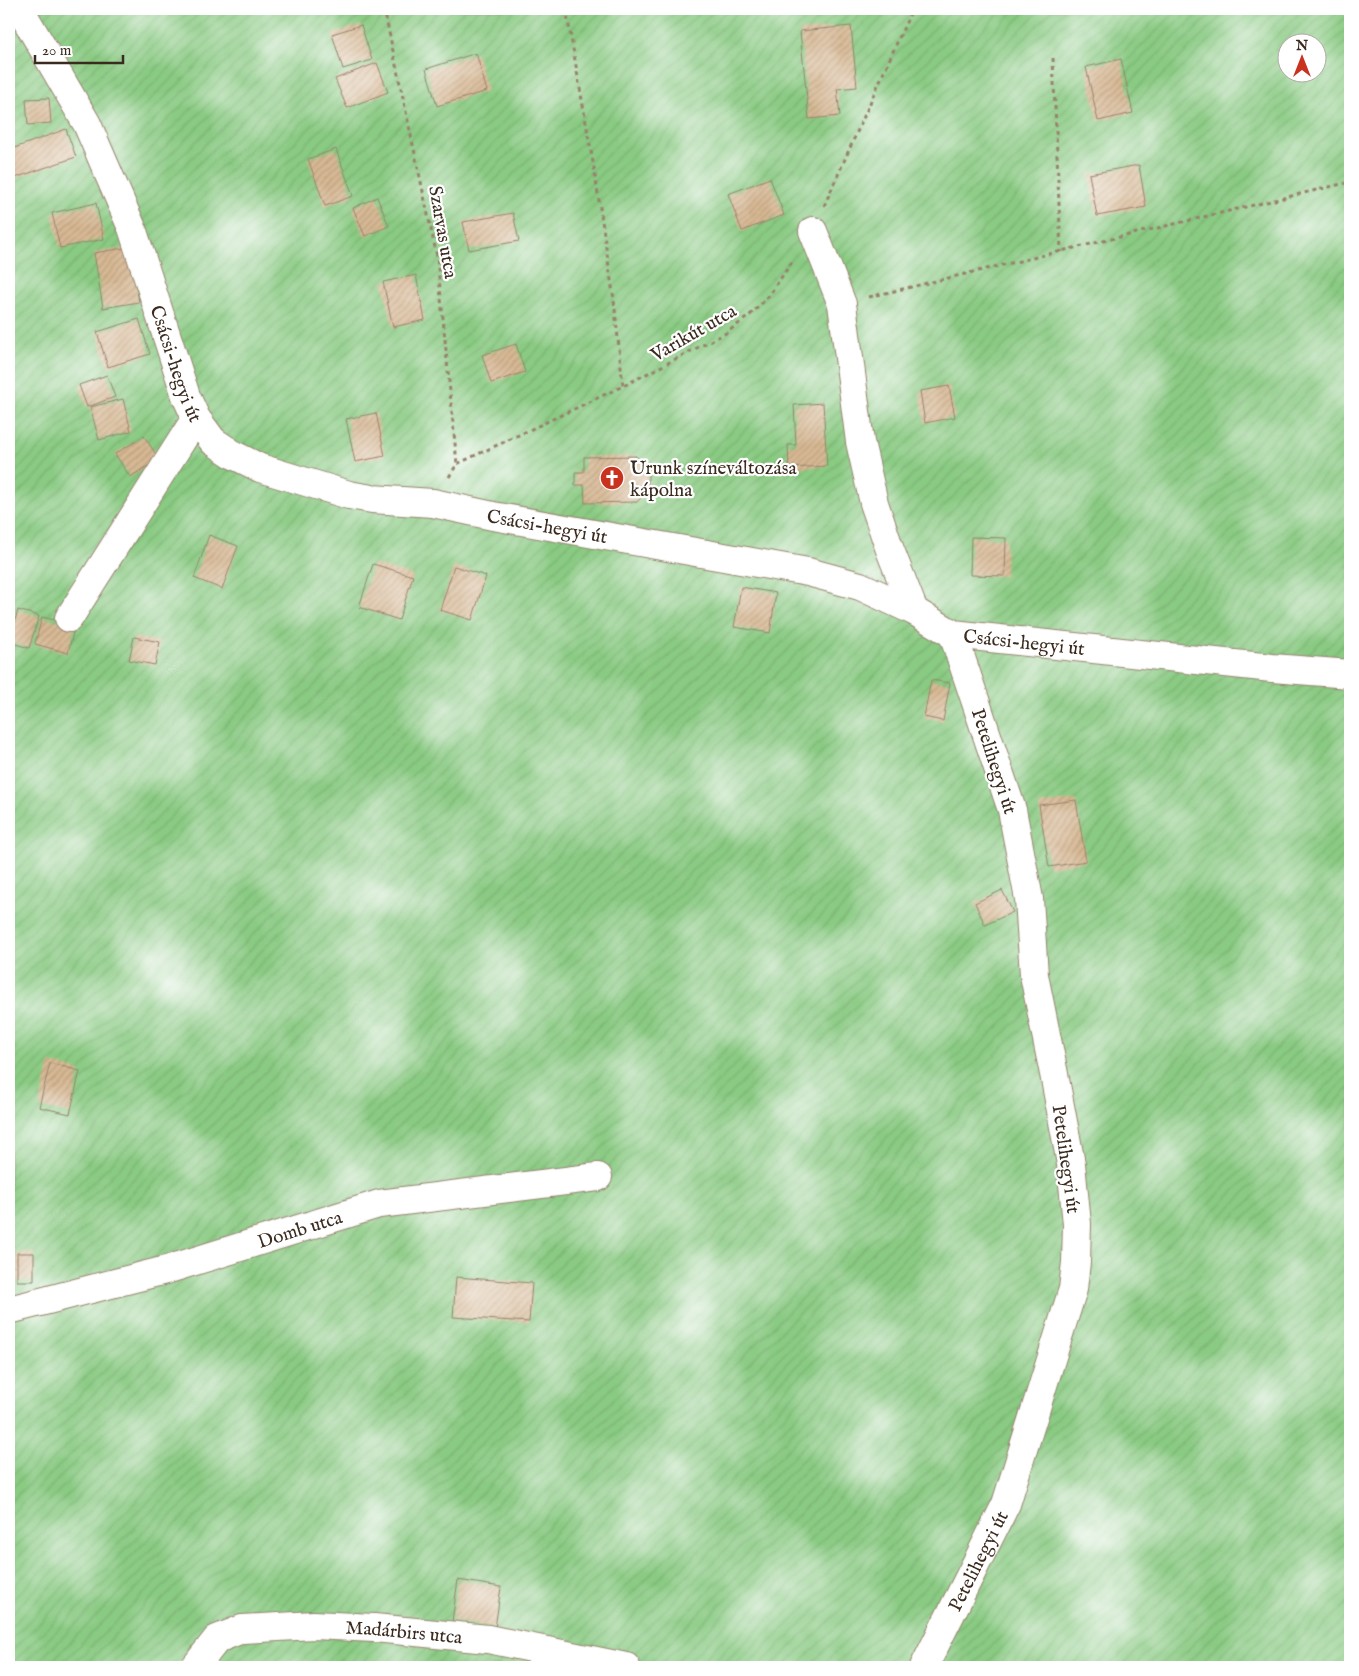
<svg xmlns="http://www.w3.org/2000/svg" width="1359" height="1676" font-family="'IM FELL English',serif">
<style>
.garden{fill:url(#garden-furrows);stroke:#627a50;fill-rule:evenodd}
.building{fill:url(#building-hatch)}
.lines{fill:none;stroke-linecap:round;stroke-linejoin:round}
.minor-casing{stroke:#96826c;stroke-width:30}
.path{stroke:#96826c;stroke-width:3;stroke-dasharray:4 4;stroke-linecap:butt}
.minor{stroke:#fff;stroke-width:28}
.labels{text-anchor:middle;stroke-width:4.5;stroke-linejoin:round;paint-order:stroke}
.street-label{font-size:19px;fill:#3b2a1e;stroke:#fff}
.poi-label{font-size:19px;fill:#3b2a1e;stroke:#fff;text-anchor:start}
</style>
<defs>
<pattern id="garden-furrows" width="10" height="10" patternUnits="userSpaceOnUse" patternTransform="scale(1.25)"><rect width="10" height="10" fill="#8acb83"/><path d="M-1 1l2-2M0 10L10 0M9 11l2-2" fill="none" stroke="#78ae71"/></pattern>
<pattern id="building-hatch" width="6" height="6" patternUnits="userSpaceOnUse" patternTransform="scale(1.25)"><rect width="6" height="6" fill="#d9ba95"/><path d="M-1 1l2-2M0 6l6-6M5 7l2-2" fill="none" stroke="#b19779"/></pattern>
</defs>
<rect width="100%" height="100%" fill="#fff"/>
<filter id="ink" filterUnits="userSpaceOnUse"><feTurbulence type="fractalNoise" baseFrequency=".02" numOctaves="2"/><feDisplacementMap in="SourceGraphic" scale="10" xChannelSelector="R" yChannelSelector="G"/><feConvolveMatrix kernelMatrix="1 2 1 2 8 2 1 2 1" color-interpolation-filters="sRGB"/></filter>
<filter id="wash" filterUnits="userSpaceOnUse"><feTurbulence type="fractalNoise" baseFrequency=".0096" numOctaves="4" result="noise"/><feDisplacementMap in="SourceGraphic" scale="20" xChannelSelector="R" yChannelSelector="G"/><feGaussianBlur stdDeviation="1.12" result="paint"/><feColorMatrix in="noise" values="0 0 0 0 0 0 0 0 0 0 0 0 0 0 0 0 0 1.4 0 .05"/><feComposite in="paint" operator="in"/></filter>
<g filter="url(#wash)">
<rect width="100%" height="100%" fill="#f0dbba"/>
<path class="garden" d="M9 9H1350V1667H9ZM1286 42H1316V72H1286Z"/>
<g id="blocks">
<path class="building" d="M361 25 372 60 343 69 332 34Z
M851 26 857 87 837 89 840 116 809 119 800 31Z
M476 53 487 91 437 106 426 69Z
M1121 59 1133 113 1098 121 1086 67Z
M377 63 388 92 347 108 335 79Z
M49 98 51 123 28 125 26 99Z
M66 129 76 157 15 178 9 160V150Z
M336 149 353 196 325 206 308 159Z
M1139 165 1146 207 1097 216 1089 174Z
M770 178 784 215 742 231 728 194Z
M377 197 389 226 365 236 353 208Z
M96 203 104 239 60 248 52 213Z
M513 213 519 241 469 250 463 222Z
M130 247 139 302 103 308 94 253Z
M416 275 425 320 393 327 383 282Z
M139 319 150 354 108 367 97 332Z
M516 344 525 372 491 383 482 355Z
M107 375 115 397 87 407 79 385Z
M949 386 955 417 925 423 920 391Z
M123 399 131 431 99 440 90 407Z
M823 403 827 466 789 468 788 445H796L794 405Z
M376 413 385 456 355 462 346 419Z
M144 436 159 459 130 477 115 454Z
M636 456 648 471V490L637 502 585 503 584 485H575V472H584V457Z
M209 535 238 546 222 589 194 578Z
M971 537 1006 538 1005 576 970 575Z
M373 564 413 576 399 620 359 607Z
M454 566 486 576 472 620 440 610Z
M741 587 776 593 770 633 734 627Z
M18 610 39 616 29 648 9 642Z
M42 617 75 625 68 653 35 644Z
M134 637 160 642 155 665 129 660Z
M931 680 950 683 943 721 924 717Z
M1076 800 1086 861 1049 867 1039 805Z
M1002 890 1013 912 985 925 975 903Z
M50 1063 80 1071 70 1114 39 1107Z
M17 1253H34V1281H17Z
M456 1277 532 1283 529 1322 453 1317Z
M458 1580 501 1587 495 1628 452 1621Z"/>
</g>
</g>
<g filter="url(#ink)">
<use href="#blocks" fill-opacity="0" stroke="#96826c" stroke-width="1"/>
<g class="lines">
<g class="minor-casing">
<g id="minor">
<path id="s1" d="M20 9 87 124 132 228 186 396 196 418 213 441 234 455 260 468 349 495 372 499 433 503 493 516 808 572 860 586 914 611 953 634 1272 668 1350 674"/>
<path d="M813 231 842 304 860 442 874 503 890 550 914 611"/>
<path d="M69 618 196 418"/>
<path id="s2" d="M9 1310 166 1270 379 1204 598 1177"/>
<path id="s3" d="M195 1667 217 1639 242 1629 314 1625 374 1628 488 1639 626 1667"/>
<path id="s4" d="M924 1667 1006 1504 1073 1289 1076 1262 1077 1224 1071 1164 1054 1074 1034 975 1029 899 1012 810 953 634"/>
</g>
</g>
<path class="path" d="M384 9 437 257 457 464
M566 9 594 168 614 300 623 386
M1053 58 1061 252
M824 206 912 9
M869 297 1350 182
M449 477 457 464 623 386 726 333 749 316 767 298 794 259"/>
<use href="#minor" class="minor"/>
</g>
</g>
<defs>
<g id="church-disc" transform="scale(1.25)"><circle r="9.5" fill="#c8321e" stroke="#fff"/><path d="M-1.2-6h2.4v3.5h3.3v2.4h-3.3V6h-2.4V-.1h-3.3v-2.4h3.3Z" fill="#fff"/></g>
</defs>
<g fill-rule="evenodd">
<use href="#church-disc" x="612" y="478"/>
</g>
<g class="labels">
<g class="street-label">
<text transform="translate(444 232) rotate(80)" y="7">Szarvas utca</text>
<text transform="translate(693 332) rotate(-30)" y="7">Varikút utca</text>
<text dy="7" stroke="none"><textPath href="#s1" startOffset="389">Csácsi-hegyi út</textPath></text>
<text dy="7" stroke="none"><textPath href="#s1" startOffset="824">Csácsi-hegyi út</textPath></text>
<text dy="7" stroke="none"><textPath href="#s1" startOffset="1319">Csácsi-hegyi út</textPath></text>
<text transform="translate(995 761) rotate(72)" y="7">Petelihegyi út</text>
<text transform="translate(1067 1159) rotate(82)" y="7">Petelihegyi út</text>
<text dy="7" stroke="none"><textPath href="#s2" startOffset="302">Domb utca</textPath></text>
<text dy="7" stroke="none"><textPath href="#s4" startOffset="119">Petelihegyi út</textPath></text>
<text dy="7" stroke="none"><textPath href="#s3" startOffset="225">Madárbirs utca</textPath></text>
</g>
<g class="poi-label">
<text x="630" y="474">Urunk színeváltozása<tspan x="630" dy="22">kápolna</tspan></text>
</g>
</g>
<rect width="1359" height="1676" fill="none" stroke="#fff" stroke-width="30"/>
<g transform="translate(1302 58)"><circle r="24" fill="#ffffff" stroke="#b1aaa5"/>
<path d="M0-4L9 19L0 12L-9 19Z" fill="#c8321e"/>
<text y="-8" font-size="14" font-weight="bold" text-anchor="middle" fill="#3b2a1e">N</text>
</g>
<path d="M35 55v8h88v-8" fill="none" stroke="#3b2a1e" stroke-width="2.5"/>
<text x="42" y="55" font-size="15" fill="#3b2a1e" stroke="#ffffff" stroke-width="4" paint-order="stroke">20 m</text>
</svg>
